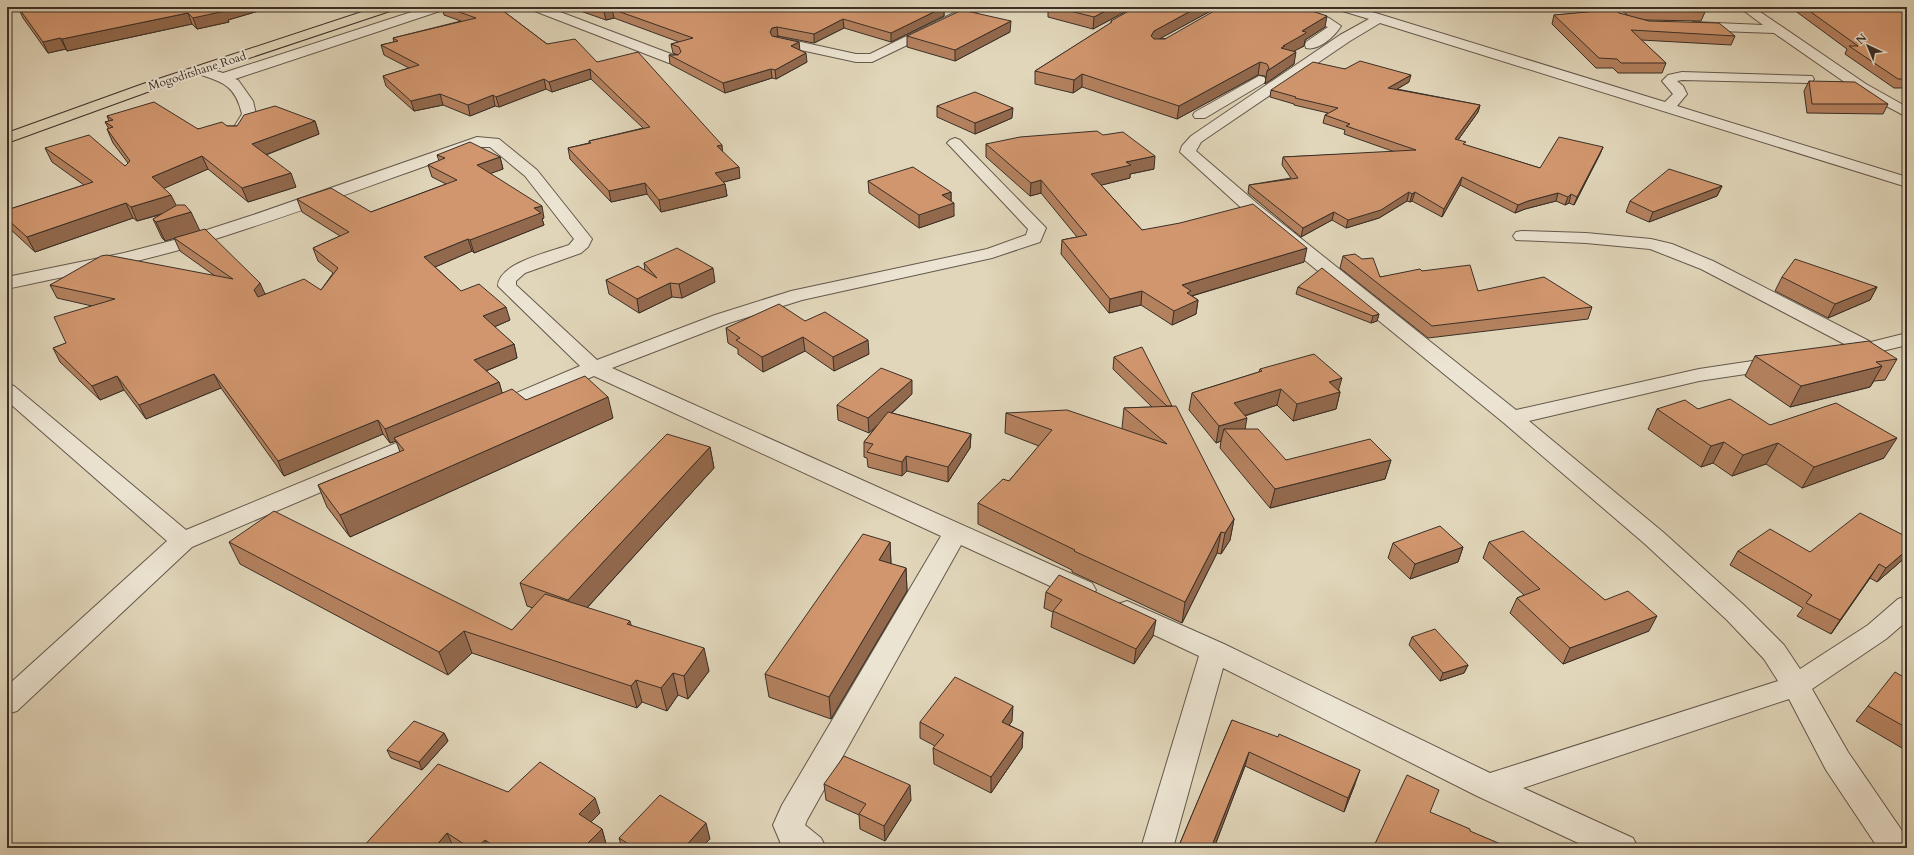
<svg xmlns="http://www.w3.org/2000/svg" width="1914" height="855" font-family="Cardo,serif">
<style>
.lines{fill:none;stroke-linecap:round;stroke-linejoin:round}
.minor-casing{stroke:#64594c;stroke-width:2}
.major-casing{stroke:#3b2f27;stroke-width:2}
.minor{fill:#ece4d2;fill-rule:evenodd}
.major{fill:#e1d6ba;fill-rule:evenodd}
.wall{fill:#b4815f;stroke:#3b2f27}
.shaded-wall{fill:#92694d;stroke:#3b2f27}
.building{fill:#d1966e;stroke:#3b2f27}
.labels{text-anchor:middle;stroke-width:4;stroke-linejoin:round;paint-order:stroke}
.far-street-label{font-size:12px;fill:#3b2f27;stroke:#ece4d2}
</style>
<rect width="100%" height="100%" fill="#e1d6ba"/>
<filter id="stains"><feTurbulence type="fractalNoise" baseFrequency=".005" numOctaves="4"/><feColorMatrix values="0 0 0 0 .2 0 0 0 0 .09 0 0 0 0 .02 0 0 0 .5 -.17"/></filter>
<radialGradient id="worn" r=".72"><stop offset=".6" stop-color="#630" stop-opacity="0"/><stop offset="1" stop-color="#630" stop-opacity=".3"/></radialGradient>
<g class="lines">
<g class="minor-casing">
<path id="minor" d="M427 7H445L443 10 235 79 238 80 253 101 256 114 242 138H232L229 135 242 114C235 84 222 82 195 73L193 70 195 67 200 66 223 73Z
M530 7H547L679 57 681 60 679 63H669L532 10Z
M966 7H982L980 10 872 62H856L778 45 773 44 772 41 773 38 778 37 856 54H870Z
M1274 7H1293L1329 18 1341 26C1335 36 1319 51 1306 48L1305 45 1306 42 1328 27 1276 10Z
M1337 7H1356L1665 102 1673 94 1662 81 1668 75 1682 72 1812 76 1814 79 1812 82 1807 83 1682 80 1677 81 1683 86 1687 94 1677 106 1907 177V187L1380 23 1350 41 1201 142 1196 151 1259 205 1516 410 1699 369 1779 357 1786 359 1789 363 1786 367 1779 369 1699 381 1529 421 1663 532 1745 606 1784 645 1800 669 1868 625 1898 599 1907 596V621L1886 639 1812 689 1848 752 1907 838V848H1878L1826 770 1789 699 1523 788 1633 838 1638 848H1589L1477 796 1223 668 1173 848H1141L1199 656 1118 618 1114 611 1118 604 1127 601 1224 644 1490 773 1778 681 1764 659 1727 620 1645 544 1504 423 1247 213 1180 152 1182 146 1191 136 1340 35 1369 19 1339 10Z
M1739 7H1753L1866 84 1907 107V117L1856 90 1774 33 1693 30 1687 26 1693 22 1763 25Z
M1259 76 1264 77 1266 80 1264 83 1205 118H1195L1193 115 1195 112Z
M477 137 499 139 537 170 592 239 588 247 581 253 525 273 516 281V285L597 360 715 315 791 291 987 249 1026 235 1028 229 950 146 947 143 950 140 955 138 960 140 1046 228 1040 242 992 258 802 300 729 323 612 368 1092 583 1096 590 1092 597 1083 599 1074 597 961 545 807 820 805 825 821 838 826 848H786L781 844 773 825 782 805 941 536 594 376 504 415 496 417 488 415 485 410 488 405 580 366 498 286C498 263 550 252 569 245L574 239 525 176 490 147H479C385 180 291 216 196 245 134 264 70 275 7 289V277L124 253 182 238 253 215Z
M1522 231 1586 233 1651 239 1672 244 1713 261 1871 342 1907 333V345L1849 359 1842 357 1839 353 1842 349 1850 347 1701 269 1650 249 1586 243 1516 240 1513 236 1516 232Z
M7 384 14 386 186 530 418 434 426 432 434 434 437 439 434 444 192 547 17 711 7 714V686L167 541 7 401Z"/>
</g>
<g class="major-casing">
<path id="major" d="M377 7H395L393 10 150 91 7 143V133L140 85Z"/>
</g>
<use href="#minor" class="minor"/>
<use href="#major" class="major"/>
</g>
<path class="wall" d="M18 7H272L228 20 229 22 197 29 192 24 67 51 66 49 48 53 23 18Z
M442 7H498L547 44 597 62 723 152 740 178 723 182 725 184 727 196 661 212 647 194 611 202 570 159 568 148 589 143V141L643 128 591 79 552 92 546 89 499 107 495 106 470 116 443 105 414 111 386 86 383 76 409 68 384 55 381 45 394 42 393 38 461 21 444 15Z
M569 7H944V16L891 42 844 28 814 43 778 36 773 37 799 42V50L807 62 776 79 772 78 725 93 670 64 669 55H678L673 53 671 44 679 42 614 18 606 20Z
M1048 7H1134L1093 29 1048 17Z
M1218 7 1159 39 1325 27 1305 40 1304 46 1293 51 1294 64 1265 84 1266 78 1265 76 1258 75 1177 119 1082 87 1073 93 1035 84V71L1111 23V21Z
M1595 7H1612L1619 13 1629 16 1616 7H1698L1705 12 1701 21 1646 20 1635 18 1649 21 1735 36 1731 45 1641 40 1666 63 1662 73H1618L1613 68H1596L1552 24 1554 15 1595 12Z
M1790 7H1907V88H1894L1845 54 1847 49Z
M1010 32 955 61 907 47V36Z
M1345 69 1409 82 1397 89 1480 105 1478 112 1458 140 1465 145 1540 168 1603 147 1600 154 1574 205 1569 203 1565 205 1556 201 1525 209 1515 213 1460 185 1442 217 1412 201 1410 202 1407 201 1379 218 1346 228 1332 220 1301 237 1248 193 1249 185 1291 178 1282 165 1283 157 1395 152 1344 134 1345 130 1323 123 1325 115 1328 113 1294 105V104L1270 97 1271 90Z
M1809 81 1888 104 1883 114 1807 113 1804 91Z
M937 106 1012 118 975 134 937 117Z
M107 116 198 129 227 126H237L315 121 319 134 266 155 296 187 248 202 208 169 164 188 165 241 162 238 153 219 163 214 137 221 133 218 35 252 8 227 7 224V210L84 185 52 162 45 148 125 166 128 163 113 143 107 129H109L105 122 109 121Z
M986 144 1154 169 1130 174V178L1101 185 1142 230 1304 262 1192 296 1198 300 1196 314 1172 325 1141 305 1109 313 1061 254 1062 240 1077 237 1041 193 1030 196 986 157Z
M437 155 500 157 503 169 490 173 544 218 542 219 544 225 474 253 472 251 435 267 461 291 510 320 494 327 514 344 517 358 486 371 499 382 502 393 526 400 613 418 350 537 327 507 318 485 400 452 396 441 390 443 383 434 284 476 221 388 146 419 124 390 100 400 60 362 53 348 66 343 92 306 57 298 50 285 215 276 180 251 174 238 265 294 321 290 333 273 318 261 313 248 340 236 302 212 297 199 371 212 446 184 432 177 428 165 439 161Z
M868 181 951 192V201L954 216 919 228 869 193Z
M1722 186 1717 196 1649 222 1626 212 1630 201Z
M1343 256 1380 277 1422 271 1478 291 1592 307 1588 319 1428 338 1340 268Z
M644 263 715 282 682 298 672 297 639 313 609 294 606 280 645 271Z
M1782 277 1877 287 1870 300 1828 318 1775 291Z
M1298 287 1379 314 1377 321 1371 323 1296 294Z
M805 321 869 354 834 371 805 351 763 372 738 354V349L728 343 726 328Z
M1755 356 1897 359 1885 380 1874 381 1870 387 1790 407 1745 376Z
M1114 357 1172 406 1234 519 1230 540 1221 554 1217 553 1182 623 1072 572V570L978 524V503L1009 481 1039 446 1005 433 1006 413 1123 430 1122 428 1124 408 1152 407 1113 369Z
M1260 369 1339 390 1340 392 1336 409 1293 421 1277 405 1245 416V429L1286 460H1391L1385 479 1270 508 1220 448 1221 441 1216 443 1189 410 1192 393 1259 372Z
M912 394 892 413 971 434 970 448 948 482 907 471 902 476 868 467 867 458 864 457V442L876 427 869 433 838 420 837 405Z
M1657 409H1698L1770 425 1884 458 1802 488 1766 464 1732 476 1713 463 1701 467 1648 429Z
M710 447 714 468 587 608 631 626 709 671 688 699 678 695 667 711 642 702 637 708 472 653 448 675 240 564 229 542 512 630 533 608 527 606 520 583Z
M890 542 891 564 906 568 907 591 831 719 769 697 765 674Z
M1489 542 1605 600 1649 631 1563 664 1510 613 1517 598 1524 595 1483 558Z
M1393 543 1463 547 1458 562 1410 579 1388 558Z
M1738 551 1810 552 1907 556 1877 582 1870 578 1831 634 1797 616 1803 608 1730 565Z
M1046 592 1153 636 1134 664 1051 627 1053 612 1044 608Z
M1412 637 1468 665 1464 673 1440 681 1409 645Z
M1907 679V751L1856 721 1868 706Z
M1232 720 1355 784 1344 812 1245 766 1214 848H1178Z
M1012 721 1009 725 1023 732 1022 748 991 793 934 764 933 748 935 746 920 738V722Z
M444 733 448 741 422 770 391 758 387 750Z
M824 784 911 800 885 841 860 829 859 815 826 800Z
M508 792 600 813 591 822 602 829 606 844 603 848H362Z
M619 838 710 839 701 848H622Z"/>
<path class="shaded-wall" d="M231 7H272L228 20 229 22 197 29 193 18Z
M944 7V16L891 42V33Z
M1113 7H1134L1093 29 1094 17Z
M1198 7H1218L1152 43 1151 36 1154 31Z
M612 9 614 18 606 20 604 12Z
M188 13 192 24 67 51 62 39Z
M1327 16 1325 27 1305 40 1304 46 1283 57 1281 48 1283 46 1302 31Z
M843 19 844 28 814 43V34Z
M1011 21 1010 32 955 61V50Z
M777 27 778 36 773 37 771 41 770 32 772 28Z
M60 38 66 49 48 53 43 42Z
M799 42 800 51 791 46Z
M1296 52 1294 64 1265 84 1267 71Z
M806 53 807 62 776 79 775 70Z
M1260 62 1258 75 1177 119 1179 106Z
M590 69 591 79 552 92 549 82Z
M771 69 772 78 725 93 723 83Z
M1082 74V87L1073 93 1074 80Z
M1411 75 1409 82 1387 95 1388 88Z
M544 79 546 89 499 107 496 97Z
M440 94 443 105 414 111 411 101Z
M493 95 495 106 470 116 468 105Z
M1480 105 1478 112 1453 147 1455 139Z
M1013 108 1012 118 975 134V123Z
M315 121 319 134 257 158 252 144Z
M722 145 723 156 717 146Z
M1603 147 1600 154 1574 205 1577 197Z
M202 156 208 169 158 191 152 177Z
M1155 156 1154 169 1130 174V178L1090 188 1091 174 1126 162Z
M500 157 503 169 481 177 477 165Z
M739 167 740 178 716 184 715 173Z
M291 173 296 187 248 202 242 188Z
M1462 177 1460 185 1442 217 1444 209Z
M1041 180V193L1030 196 1031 183Z
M645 183 647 194 611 202 609 191Z
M725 184 727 196 661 212 659 200Z
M1722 186 1717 196 1649 222 1653 212Z
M951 192V204L954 203V216L919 228V215L942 195Z
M1409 192 1407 201 1379 218 1346 228 1348 220Z
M1415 192 1412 201 1410 202 1412 194Z
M1558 193 1556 201 1525 209 1515 213 1518 205 1528 201Z
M1571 194 1569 203 1565 205 1568 197Z
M171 195 178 209 137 221 131 207Z
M126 203 133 218 35 252 27 237Z
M542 206 544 218 542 219 544 225 474 253 470 240 534 208Z
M191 212 200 231 165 241 156 222Z
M1334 212 1332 220 1301 237 1303 228Z
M468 239 472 251 428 270 424 257Z
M1307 248 1304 262 1191 296 1198 300 1196 314 1172 325 1174 311 1182 285Z
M713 268 715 282 682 298 679 284Z
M260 283 266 296 260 303 254 290Z
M670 283 672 297 639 313 637 299Z
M1877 287 1870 300 1828 318 1835 304Z
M1142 291 1141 305 1109 313 1110 299Z
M506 307 510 320 487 330 483 316Z
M1379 314 1377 321 1371 323 1373 316Z
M803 337 805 351 763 372 762 357Z
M868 340 869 354 834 371 833 357Z
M514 344 517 358 478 374 474 360Z
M1882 366 1870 387 1790 407 1801 386Z
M214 374 221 388 146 419 139 405Z
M117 376 124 390 100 400 92 386Z
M1342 378 1338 392H1340L1336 409 1293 421 1297 404 1329 382Z
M912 380V394L869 433 868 418Z
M499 382 503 396 394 438 396 441 390 443 385 429Z
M1281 389 1277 405 1231 420 1234 403Z
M608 397 613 418 350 537 340 515Z
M1247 418 1244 435 1224 429 1221 441 1216 443 1219 426Z
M378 420 383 434 284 476 278 461Z
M971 434 970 448 948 482V467Z
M1897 438 1884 458 1802 488 1814 467Z
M1724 442 1713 463 1701 467 1711 446Z
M1778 443 1766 464 1732 476 1743 455Z
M710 447 714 468 574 622 568 600Z
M906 456 907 471 902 476V462Z
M1391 460 1385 479 1270 508 1275 489Z
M1234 519 1230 540 1221 554 1225 533Z
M1221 532 1217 553 1182 623 1185 602Z
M890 542 891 564 879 560Z
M1463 547 1458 562 1410 579 1415 564Z
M1907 550V556L1877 582 1886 568Z
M1879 564 1870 578 1831 634 1840 620Z
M906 568 907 591 831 719 829 697Z
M1657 616 1649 631 1563 664 1570 648Z
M1156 620 1153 636 1134 664 1136 649Z
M630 621 636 643 627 624Z
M464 631 472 653 448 675 439 652Z
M704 648 709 671 688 699 684 676Z
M1468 665 1464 673 1440 681 1443 673Z
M673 673 678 695 667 711 661 688Z
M636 680 642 702 637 708 631 686Z
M1013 706 1012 721 1001 737 1002 722Z
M1023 732 1022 748 991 793V777Z
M444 733 448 741 422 770 419 762Z
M1249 752 1245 766 1214 848H1211Z
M1360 770 1355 784 1344 812 1348 798Z
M910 785 911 800 885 841 884 826Z
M595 798 600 813 584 829 579 814Z
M706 823 710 839 701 848H684Z
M602 829 606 844 603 848H583Z
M447 833 454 848H434Z
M485 840 489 848H476Z"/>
<path class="building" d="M18 7H231L223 9 225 11 193 18 188 13 62 39 60 38 43 42Z
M445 7H498L547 44 575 39 597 62 638 52 722 145 717 146 739 167 715 173 725 184 659 200 645 183 609 191 568 148 591 143 589 141 650 127 590 69 549 82 544 79 496 97 493 95 468 105 440 94 411 101 383 76 419 65 381 45 398 41 393 38 476 18Z
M592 7H944L891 33 843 19 814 34 777 27 772 28 770 32 772 36 799 42 791 46 806 53 775 70 771 69 723 83 669 55H678L681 52 679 47 671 44 693 38 612 9 604 12Z
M1054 7H1113L1094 17Z
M1136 7H1198L1154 31 1151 36 1154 39H1165L1221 7H1297L1306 9 1327 16 1302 31 1306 32V33L1283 46H1285L1281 48 1296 52 1267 71 1269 68 1267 64 1260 62 1179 106 1082 74 1074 80 1035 71 1112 22 1111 21Z
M1598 7H1612L1619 13 1649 21 1719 23 1735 36 1631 30 1666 63H1621L1617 59 1599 58 1554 15 1598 11Z
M1632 7H1698L1705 12 1649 10Z
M1804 7H1907V79H1898L1849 46H1858Z
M962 10 1011 21 955 50 907 36Z
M1360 61 1411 75 1388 88 1480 105 1455 139 1466 142 1463 144 1540 168 1559 137 1603 147 1577 197 1571 194 1568 197 1558 193 1528 201 1518 205 1462 177 1444 209 1415 192 1412 194 1409 192 1381 210 1348 220 1334 212 1303 228 1249 185 1298 178 1283 157 1416 150 1346 126 1350 124 1325 115 1338 108 1295 98 1296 97 1271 90 1313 62 1345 69Z
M1809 81 1855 82 1888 104H1812Z
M975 92 1013 108 975 123 937 106Z
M154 102 198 129 222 122 227 126H237L244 115 275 106 315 121 252 144 291 173 242 188 202 156 152 177 171 195 131 207 126 203 27 237 7 219V210L93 182 45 148 89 135 125 166 130 161 107 129 113 127 105 122 113 120 107 116Z
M1097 131 1103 135 1123 132 1155 156 1126 162 1131 165 1091 174 1142 230 1180 223 1253 204 1307 248 1182 285 1191 291 1187 293 1198 300 1174 311 1142 291 1110 299 1062 240 1087 235 1041 180 1031 183 986 144 1020 137Z
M470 142 500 157 477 165 542 206 534 208 541 213 470 240 468 239 424 257 461 291 479 284 506 307 483 316 514 344 474 360 499 382 385 429 378 420 278 461 214 374 139 405 117 376 92 386 53 348 66 343 54 317 115 299 50 285 101 256 107 255 233 279 174 238 205 229 260 283 254 290 258 297 304 279 321 290 338 268 313 248 349 232 297 199 331 188 371 212 457 180 428 165 445 158 437 155Z
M913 167 951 192 942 195 954 203 919 215 868 181Z
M1669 169 1722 186 1653 212 1630 201Z
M177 205H185L191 212 156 222 153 219Z
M677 248 713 268 679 284 670 283 637 299 606 280 638 266 657 278 644 263Z
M1355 254 1362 259 1373 258 1380 277 1420 269 1422 271 1470 265 1478 291 1544 277 1592 307 1432 326 1343 256Z
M1795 259 1877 287 1835 304 1782 277Z
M1322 268 1379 314 1373 316 1298 287Z
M779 304 805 321 825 312 868 340 833 357 803 337 762 357 736 340 740 338 726 328Z
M1869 341 1897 359 1876 362 1882 366 1801 386 1755 356Z
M1142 347 1172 406H1167L1114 357Z
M1314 354 1342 378 1329 382 1340 392 1297 404 1281 389 1234 403 1247 418 1219 426 1192 393 1262 371 1260 369Z
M881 368 912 380 868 418 837 405Z
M585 376 608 397 340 515 318 485 404 450 394 438 512 389 526 400Z
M1730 399 1770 425 1836 403 1897 438 1814 467 1778 443 1743 455 1724 442 1711 446 1657 409 1685 400 1698 409Z
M1176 406 1234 519 1225 533 1221 532 1185 602 1074 551 1075 550 978 503 1003 479 1009 481 1052 430 1006 413 1067 410 1167 444 1124 408Z
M888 412 971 434 948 467 906 456 902 462 867 452 873 444 864 442Z
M1224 429H1258L1286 460 1370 439 1391 460 1275 489Z
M667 434 710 447 568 600 520 583Z
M274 511 512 630 545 594 630 621 627 624 704 648 684 676 673 673 661 688 636 680 631 686 464 631 439 652 229 542Z
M1860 513 1907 537V550L1886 568 1879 564 1840 620 1806 603 1812 595 1738 551 1770 529 1810 552Z
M1440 526 1463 547 1415 564 1393 543Z
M1523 531 1605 600 1628 591 1657 616 1570 648 1517 598 1540 589 1489 542Z
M863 534 890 542 879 560 906 568 829 697 765 674Z
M1059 575 1156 620 1136 649 1053 611 1062 600 1046 592Z
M1435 629 1468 665 1443 673 1412 637Z
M1895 672 1907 679V728L1868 706Z
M955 677 1013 706 1002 722 1023 732 991 777 933 748 944 735 920 722Z
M1232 720 1278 737 1279 734 1360 770 1348 798 1249 752 1211 848H1178Z
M414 721 444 733 419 762 387 750Z
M844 756 910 785 884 826 859 814 866 804 824 784Z
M540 762 595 798 579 814 602 829 583 848H497L485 840 476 848H470L447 833 434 848H362L438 764 508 792Z
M1407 775 1439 790 1430 812 1470 829V831L1510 848H1373Z
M660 795 706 823 684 848H635L619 838Z"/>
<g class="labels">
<g class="far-street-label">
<text transform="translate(197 71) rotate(-18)" y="4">Mogoditshane Road</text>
</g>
</g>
<rect width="1914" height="855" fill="none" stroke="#e1d6ba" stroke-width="24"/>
<rect x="8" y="8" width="1898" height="839" fill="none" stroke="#3b2f27" stroke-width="2"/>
<rect x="12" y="12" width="1890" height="831" fill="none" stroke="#3b2f27"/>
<g transform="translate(1868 46) rotate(316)" stroke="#ece4d2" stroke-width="3" paint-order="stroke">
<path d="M0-3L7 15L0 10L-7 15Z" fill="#3b2f27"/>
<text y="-6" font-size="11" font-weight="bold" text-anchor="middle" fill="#3b2f27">N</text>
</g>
<rect width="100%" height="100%" filter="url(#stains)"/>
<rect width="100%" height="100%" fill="url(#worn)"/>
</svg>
